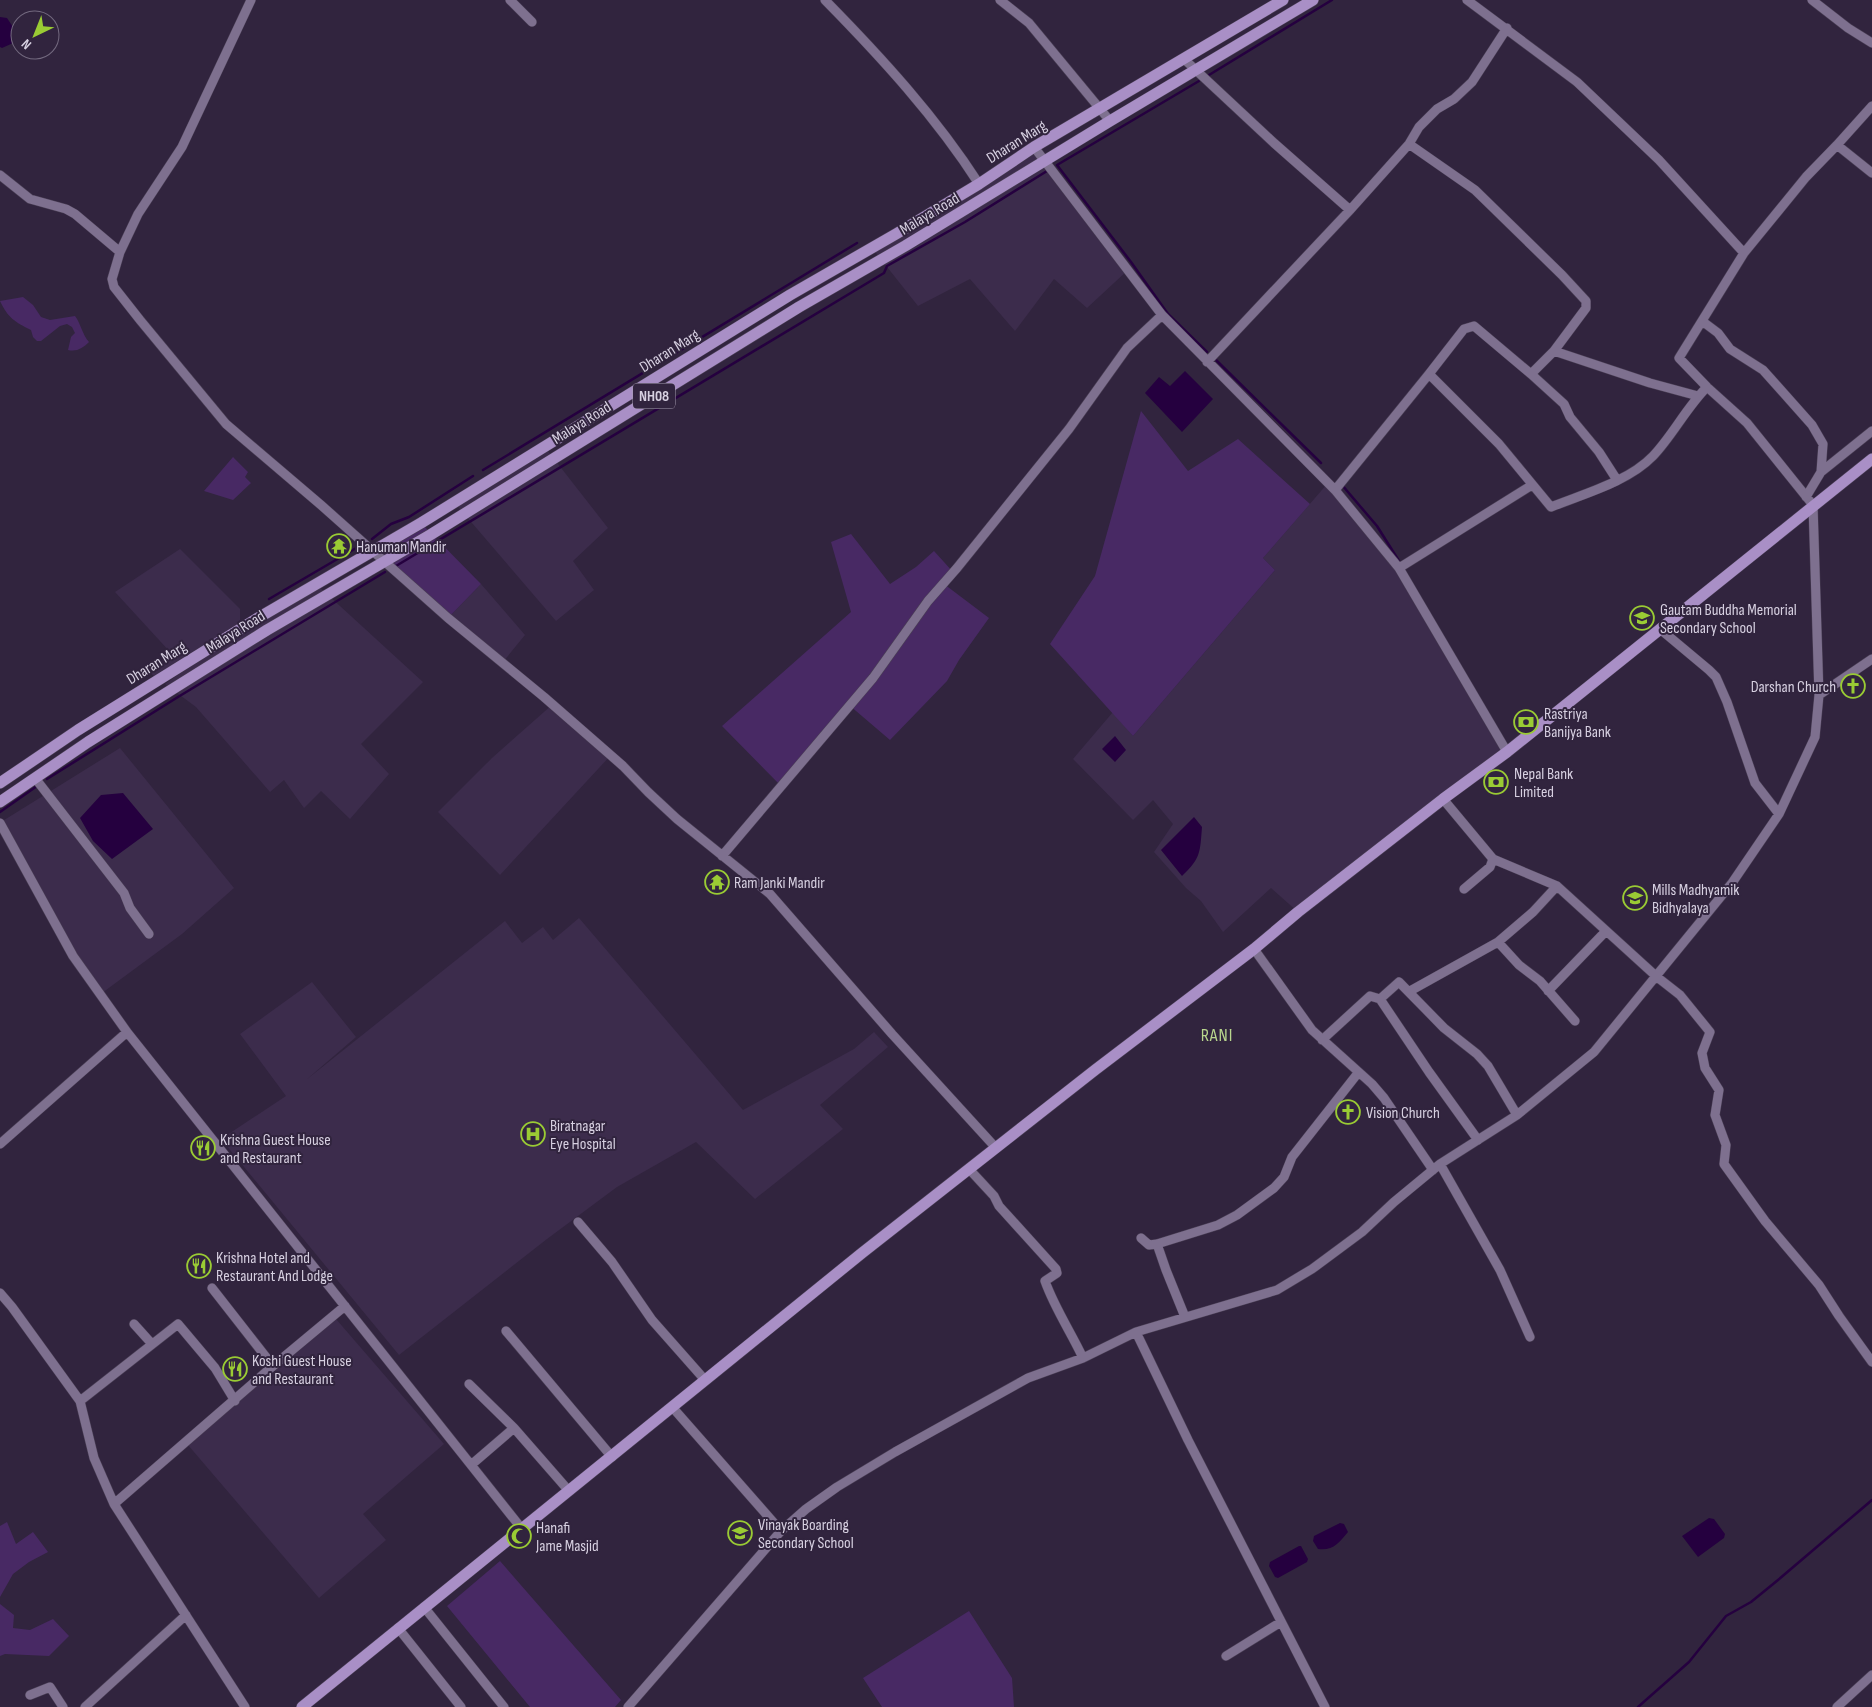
<svg xmlns="http://www.w3.org/2000/svg" width="1872" height="1707" font-family="'Sofia Sans Condensed',sans-serif">
<style>
.built{fill:#3c2c4c}
.green{fill:#482964}
.water{fill:#25003f}
.lines{fill:none;stroke-linecap:round;stroke-linejoin:round}
.stream{stroke:#25003f;stroke-width:2.5}
.minor-casing{stroke:#4a3f55;stroke-width:10}
.major-casing{stroke:#4a3f55;stroke-width:12}
.minor{stroke:#7e708f;stroke-width:9}
.major{stroke:#a98fc6;stroke-width:11}
.labels{text-anchor:middle;stroke-width:4;stroke-linejoin:round;paint-order:stroke}
.shield{fill:#31243e;stroke:#a59cb0;stroke-width:1}
.shield-label{font-size:15px;font-weight:bold;fill:#d7d0e1}
.street-label{font-size:16px;fill:#d7d0e1;stroke:#31243e}
.poi-label{font-size:16px;fill:#d7d0e1;stroke:#31243e;text-anchor:start}
.neighbourhood-label{font-size:18px;letter-spacing:1px;fill:#b9d68e;stroke:#31243e}
</style>
<rect width="100%" height="100%" fill="#31243e"/>
<path class="built" d="M1034 147 1128 270 1087 308 1054 279 1015 331 970 279 918 306 872 248Z
M544 446 608 528 573 561 594 590 556 621 454 502Z
M1328 483 1399 568 1507 752 1298 912 1271 888 1223 932 1201 901 1186 888 1154 852 1173 824 1153 800 1133 820 1073 759 1113 712 1133 736 1275 570 1263 558Z
M180 549 240 609V623L158 679 149 672 171 653 115 592Z
M316 584 423 682 361 744 389 774 350 819 321 791 304 808 284 780 270 792 196 707 165 684 258 618Z
M481 584 525 635 503 662 448 618Z
M553 704 611 755 500 875 438 812 492 758Z
M120 748 234 888 182 934 102 993 73 955 1 822Z
M579 918 743 1110 854 1049 874 1032 888 1047 820 1105 843 1129 755 1199 696 1142 617 1187 547 1239 399 1355 221 1139 286 1096 240 1034 312 982 356 1037 306 1080 505 921 522 943 543 927 553 940Z
M336 1319 444 1444 363 1514 386 1540 319 1598 188 1445Z"/>
<path class="green" d="M23 297 33 305 41 317 50 320 75 316C81 324 82 334 89 342 83 348 77 352 68 350L71 337 75 333 72 327 67 324 60 326 41 341H37L33 337 31 330C15 322 8 318 0 301Z
M1141 411 1188 471 1238 439 1310 504 1263 558 1275 570 1133 736 1050 644 1095 576Z
M233 457 248 472 245 477 251 483 233 500 204 491Z
M421 523 481 584 448 618 373 551Z
M851 534 890 584 916 567 934 551 953 572 944 584 989 618 959 660 947 681 890 740 849 705 781 786 722 726 851 612 831 542Z
M7 1522 16 1544 33 1532 48 1552 29 1562 13 1574 0 1597V1526Z
M500 1561 621 1700 615 1707H530L447 1606Z
M0 1604 14 1615 13 1628 30 1630 53 1619 69 1636 49 1656 5 1654 0 1656Z
M969 1611 1012 1678 1014 1707H882L863 1678Z"/>
<path class="water" d="M0 17 7 18 19 36 11 44 2 48 0 47Z
M1185 371 1213 399 1182 432 1145 393 1159 377 1170 386Z
M1115 736 1126 750 1115 762 1102 749Z
M123 793 153 829 112 859 93 841 80 818 101 795Z
M1194 817 1202 827C1200 852 1201 858 1182 876L1161 850Z
M1709 1518 1714 1519 1725 1534 1724 1538 1698 1557 1682 1536Z
M1340 1523 1344 1524 1348 1532C1339 1543 1333 1551 1318 1549L1313 1541 1314 1536Z
M1299 1546H1301L1308 1559 1307 1562 1278 1578 1275 1577 1269 1566 1270 1562Z"/>
<g class="lines">
<path class="stream" d="M1209 75 1332 0
M1199 81 1057 165 1131 262 1168 314 1207 352
M1216 360 1321 463
M483 470 857 243
M1342 485 1377 526 1399 561
M372 539 391 524 409 517 473 476
M396 566 884 273 887 266 965 222 1047 171
M269 599 358 547
M47 779 178 697 385 572
M0 812 37 786
M1638 1707 1689 1662 1726 1616 1751 1602 1778 1580 1872 1500"/>
<g class="minor-casing">
<path id="minor" d="M251 0 182 147 138 214 120 252 112 279 114 287 140 320 226 424 321 505 448 618 544 697 623 766 648 792 677 819 770 894 892 1034 996 1148
M510 0 532 22
M825 0C881 57 936 117 979 184
M1000 0 1029 23 1110 121
M1467 0 1577 82 1659 160 1744 253
M1812 0 1848 28 1872 43
M1507 28 1472 82 1454 99 1437 109 1419 127 1409 144 1475 190 1562 275 1586 301V308L1554 351
M1184 59 1274 143 1350 210
M1837 145 1872 106
M1034 147 1162 315 1335 490 1399 568 1507 752
M0 175 30 199 66 209 75 214 120 252
M1702 321 1718 333 1730 349 1763 370 1812 425 1823 444 1821 472 1806 497
M1207 362 1350 210 1409 144
M1531 374 1564 404 1570 417 1599 452 1617 480
M1698 396 1650 383 1554 351 1531 374 1474 326 1464 329 1429 374 1499 444 1551 507C1583 494 1628 482 1653 456 1673 435 1686 408 1707 387
M1821 472 1872 431
M1335 490 1429 374
M1399 568 1532 485
M1660 629 1709 670 1716 677 1727 702 1755 783 1779 814
M1819 695 1872 659
M35 778 124 893 130 908 149 934
M1443 799 1493 859 1557 886 1657 977 1680 995 1710 1032 1702 1053 1705 1068 1719 1090 1715 1115 1726 1145 1724 1164 1765 1221 1819 1285 1839 1316 1872 1362
M0 823 73 956 127 1032 522 1529
M722 856 873 678 928 601 957 568 1069 429 1127 348 1162 315
M1464 889 1490 867 1493 859
M1498 942 1519 965 1540 981 1575 1021
M1254 949 1312 1030 1372 1084 1384 1098 1433 1170
M1410 991 1498 942 1533 912 1557 886
M1548 991 1606 931
M1380 999 1399 982 1444 1028 1477 1054 1488 1066 1517 1115
M1322 1040 1370 996 1380 999 1429 1072 1478 1140
M0 1144 127 1032
M1440 1164 1500 1270 1530 1337
M969 1169 994 1196 999 1206 1056 1269 1057 1273 1045 1281C1055 1309 1071 1332 1083 1358
M578 1222 612 1262 652 1320 705 1380
M1141 1238 1149 1245 1157 1244 1218 1225 1237 1215 1274 1188 1284 1177 1292 1157 1358 1073
M1157 1244 1166 1270 1185 1317
M212 1288 273 1366
M0 1293 12 1307 80 1401 94 1458 114 1504 245 1707
M134 1324 152 1344
M506 1331 612 1457
M1136 1332 1188 1440 1325 1707
M469 1384 514 1428 569 1491
M80 1401 178 1324 215 1368 235 1401
M673 1408 781 1531
M471 1465 514 1428
M114 1504 273 1366 345 1306
M424 1607 504 1707
M398 1628 461 1707
M1226 1656 1281 1622
M30 1695 50 1687 63 1707
M85 1707 186 1615
M628 1707 781 1531 806 1509 837 1487 895 1452 1028 1378 1083 1358 1136 1332 1277 1290 1312 1269 1362 1232 1394 1202 1440 1164 1517 1115 1594 1052 1732 883 1779 814 1815 737 1819 695 1813 505 1747 423 1707 387 1679 358 1744 253 1806 177 1837 145 1872 173
M1837 1707 1872 1675"/>
</g>
<g class="major-casing">
<path id="major" d="M0 783 78 730 258 618 421 523 790 295 896 234 979 184 1034 147 1283 0
M0 802 88 742 267 630 430 535 799 307 905 246 1110 121 1313 0
M302 1707 862 1253 1095 1070 1254 949 1298 912 1443 799 1507 752 1872 459"/>
</g>
<use href="#minor" class="minor"/>
<use href="#major" class="major"/>
</g>
<defs>
<g id="temple-ring" transform="scale(1.25)"><circle r="9.5" fill="#31243e" stroke="#9acb34" stroke-width="1.5"/><path d="M0-6L5-2H3V0L6.5 2.5H4V6H1.5V3h-3V6H-4V2.5H-6.5L-3 0V-2H-5Z" fill="#9acb34"/></g>
<g id="school-ring" transform="scale(1.25)"><circle r="9.5" fill="#31243e" stroke="#9acb34" stroke-width="1.5"/><path d="M0-5L7-2L0 1L-7-2ZM-4 1L0 2.5L4 1V4Q0 6-4 4Z" fill="#9acb34"/></g>
<g id="church-ring" transform="scale(1.25)"><circle r="9.5" fill="#31243e" stroke="#9acb34" stroke-width="1.5"/><path d="M-1.2-6h2.4v3.5h3.3v2.4h-3.3V6h-2.4V-.1h-3.3v-2.4h3.3Z" fill="#9acb34"/></g>
<g id="bank-ring" transform="scale(1.25)"><circle r="9.5" fill="#31243e" stroke="#9acb34" stroke-width="1.5"/><path d="M-6-4H6V4H-6ZM0-2.3a2.3 2.3 0 1 0 0 4.6a2.3 2.3 0 1 0 0-4.6Z" fill="#9acb34"/></g>
<g id="hospital-ring" transform="scale(1.25)"><circle r="9.5" fill="#31243e" stroke="#9acb34" stroke-width="1.5"/><path d="M-5-5h3v3.5h4V-5h3V5h-3V1.5h-4V5h-3Z" fill="#9acb34"/></g>
<g id="restaurant-ring" transform="scale(1.25)"><circle r="9.5" fill="#31243e" stroke="#9acb34" stroke-width="1.5"/><path d="M-5-6h1v4h1v-4h1v4h1v-4h1v5L-1.5 .5V6h-2V.5L-5-1ZM5-6V6H3V1.5H1.5Q1.5-4 5-6Z" fill="#9acb34"/></g>
<g id="mosque-ring" transform="scale(1.25)"><circle r="9.5" fill="#31243e" stroke="#9acb34" stroke-width="1.5"/><path d="M3.5-4.9A6 6 0 1 0 3.5 4.9A5 5 0 1 1 3.5-4.9Z" fill="#9acb34"/></g>
</defs>
<g fill-rule="evenodd">
<use href="#temple-ring" x="339" y="546"/>
<use href="#school-ring" x="1642" y="618"/>
<use href="#church-ring" x="1853" y="686"/>
<use href="#bank-ring" x="1526" y="722"/>
<use href="#bank-ring" x="1496" y="782"/>
<use href="#temple-ring" x="717" y="882"/>
<use href="#school-ring" x="1635" y="898"/>
<use href="#church-ring" x="1348" y="1112"/>
<use href="#hospital-ring" x="533" y="1134"/>
<use href="#restaurant-ring" x="203" y="1148"/>
<use href="#restaurant-ring" x="199" y="1266"/>
<use href="#restaurant-ring" x="235" y="1369"/>
<use href="#school-ring" x="740" y="1533"/>
<use href="#mosque-ring" x="519" y="1536"/>
</g>
<g class="labels">
<rect class="shield" x="633" y="383.5" width="42" height="25" rx="4"/>
<g class="shield-label">
<text x="654" y="401">NH08</text>
</g>
<g class="street-label">
<text transform="translate(1016 141) rotate(-32)" y="6">Dharan Marg</text>
<text transform="translate(929 213) rotate(-31)" y="6">Malaya Road</text>
<text transform="translate(669 350) rotate(-32)" y="6">Dharan Marg</text>
<text transform="translate(581 422) rotate(-32)" y="6">Malaya Road</text>
<text transform="translate(235 631) rotate(-32)" y="6">Malaya Road</text>
<text transform="translate(156 662) rotate(-32)" y="6">Dharan Marg</text>
</g>
<g class="poi-label">
<text x="356" y="552">Hanuman Mandir</text>
<text x="1660" y="615">Gautam Buddha Memorial<tspan x="1660" dy="18">Secondary School</tspan></text>
<text x="1836" y="692" text-anchor="end">Darshan Church</text>
<text x="1544" y="719">Rastriya<tspan x="1544" dy="18">Banijya Bank</tspan></text>
<text x="1514" y="779">Nepal Bank<tspan x="1514" dy="18">Limited</tspan></text>
<text x="734" y="888">Ram Janki Mandir</text>
<text x="1652" y="895">Mills Madhyamik<tspan x="1652" dy="18">Bidhyalaya</tspan></text>
<text x="1366" y="1118">Vision Church</text>
<text x="550" y="1131">Biratnagar<tspan x="550" dy="18">Eye Hospital</tspan></text>
<text x="220" y="1145">Krishna Guest House<tspan x="220" dy="18">and Restaurant</tspan></text>
<text x="216" y="1263">Krishna Hotel and<tspan x="216" dy="18">Restaurant And Lodge</tspan></text>
<text x="252" y="1366">Koshi Guest House<tspan x="252" dy="18">and Restaurant</tspan></text>
<text x="758" y="1530">Vinayak Boarding<tspan x="758" dy="18">Secondary School</tspan></text>
<text x="536" y="1533">Hanafi<tspan x="536" dy="18">Jame Masjid</tspan></text>
</g>
<g class="neighbourhood-label">
<text x="1217" y="1041">RANI</text>
</g>
</g>
<g transform="translate(35 35) rotate(223)"><circle r="24" fill="#31243e" stroke="#73697f"/>
<path d="M0-4L9 19L0 12L-9 19Z" fill="#9acb34"/>
<text y="-8" font-size="14" font-weight="bold" text-anchor="middle" fill="#d7d0e1">N</text>
</g>
</svg>
